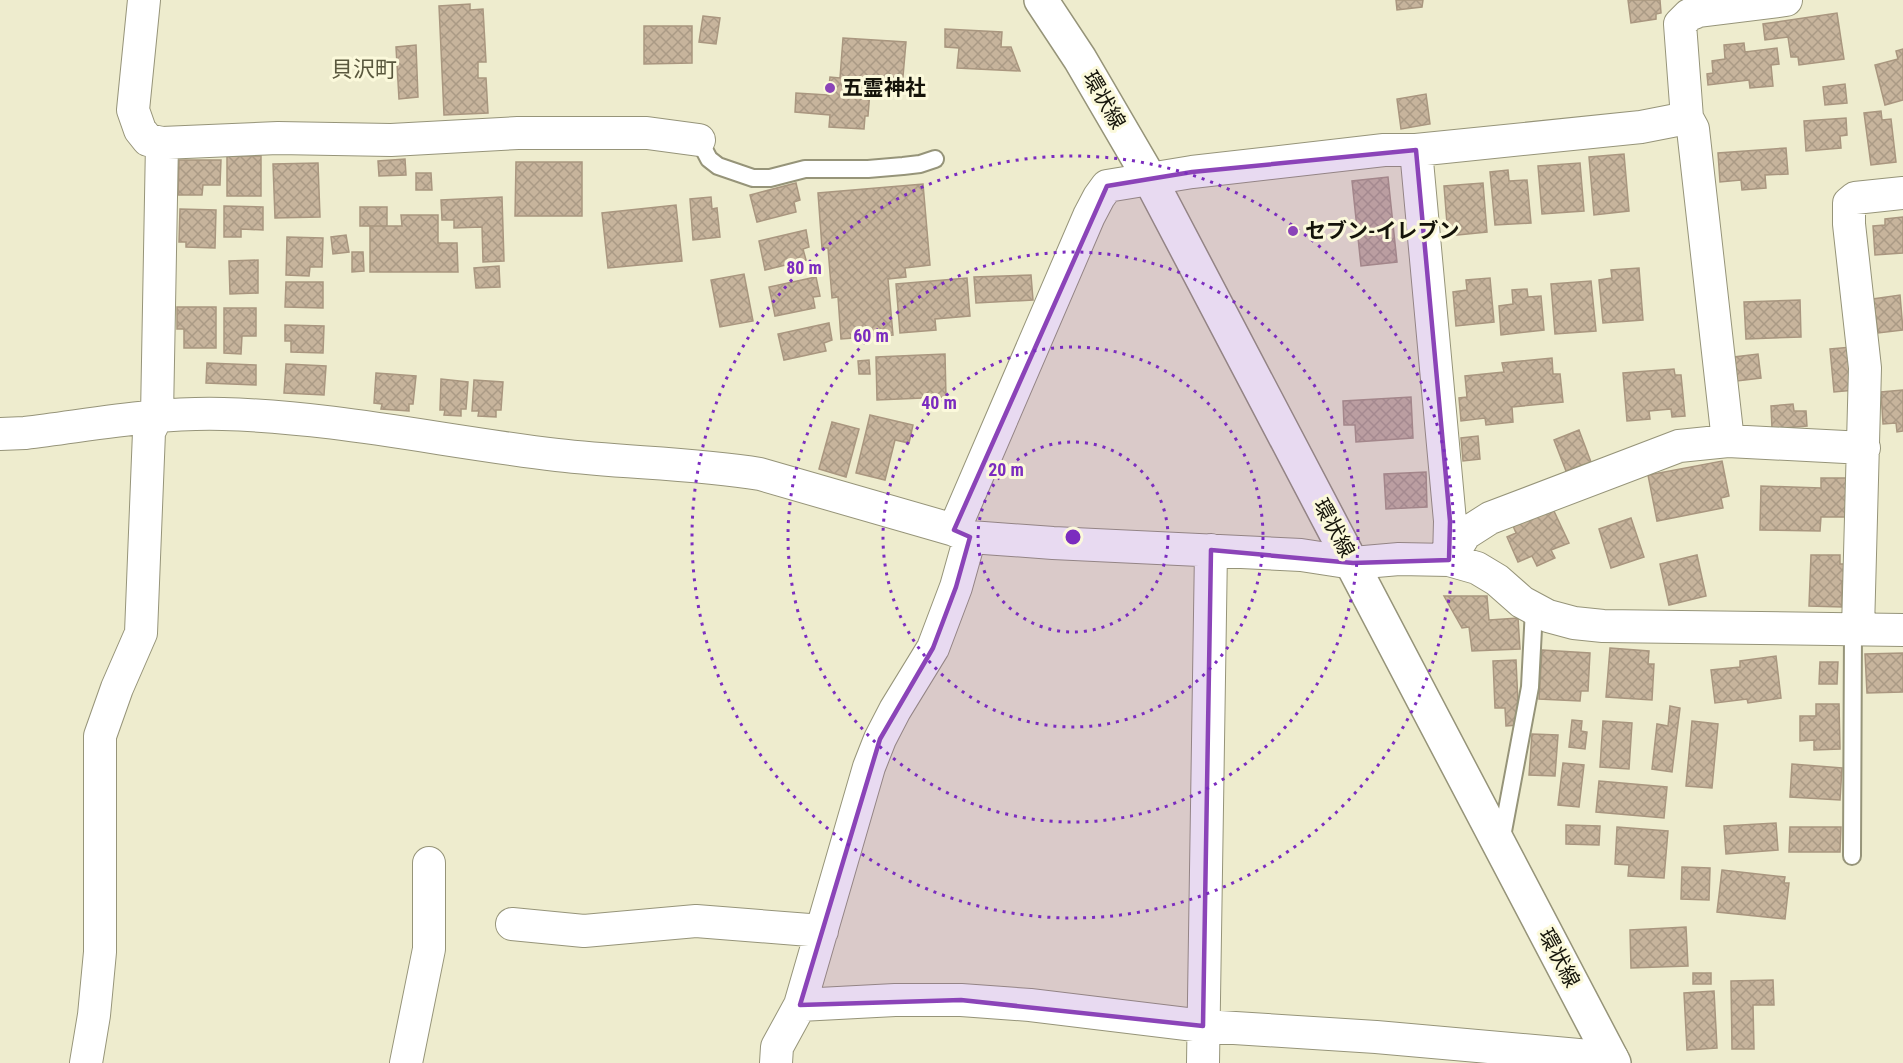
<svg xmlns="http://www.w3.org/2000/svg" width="1903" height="1063" font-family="'Roboto Condensed','Noto Sans JP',sans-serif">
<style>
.building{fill:url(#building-cross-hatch);stroke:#a9967f;stroke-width:1.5}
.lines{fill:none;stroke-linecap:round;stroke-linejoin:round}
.lane-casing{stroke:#969479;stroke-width:20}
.street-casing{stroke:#969479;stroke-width:34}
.secondary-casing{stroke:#969479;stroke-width:36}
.lane{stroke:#fff;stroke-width:16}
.street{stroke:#fff;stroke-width:32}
.secondary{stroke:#fff;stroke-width:33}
.marked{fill:#8b44b8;fill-opacity:0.2;stroke:#8b44b8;stroke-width:4.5;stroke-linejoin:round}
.ring{fill:none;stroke:#7b2cbf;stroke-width:3;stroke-dasharray:3 6}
.poi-dot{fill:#8b44b8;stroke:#fbf9db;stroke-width:2}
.labels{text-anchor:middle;stroke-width:6;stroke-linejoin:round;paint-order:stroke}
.poi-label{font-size:21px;font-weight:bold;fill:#15140a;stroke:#fbf9db;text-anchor:start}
.street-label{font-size:21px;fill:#15140a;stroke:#fbf9db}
.neighbourhood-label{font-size:22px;fill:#5a583e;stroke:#fbf9db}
.centre{fill:#7b2cbf;stroke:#fbf9db;stroke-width:3}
.ring-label{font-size:18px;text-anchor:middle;font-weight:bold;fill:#7b2cbf;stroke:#fbf9db;stroke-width:6;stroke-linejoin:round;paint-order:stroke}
</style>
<defs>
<pattern id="building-cross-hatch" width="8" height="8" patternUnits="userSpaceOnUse" patternTransform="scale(1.5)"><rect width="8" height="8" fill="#c7b49c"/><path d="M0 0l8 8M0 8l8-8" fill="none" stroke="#aa9a85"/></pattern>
</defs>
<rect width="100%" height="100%" fill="#eeecce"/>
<path class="building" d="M1396 0H1423L1422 7 1397 10Z
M1628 0H1660L1661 13 1656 14V19L1631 23Z
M470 4V10L483 9 486 62H478V78H486L488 113 444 115 439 6Z
M1837 13 1844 59 1799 65 1798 57H1791L1788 37 1765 40 1763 24Z
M703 16 720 18 716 44 699 42Z
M644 26H692V63L644 64Z
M945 29 1002 32 1001 47H1011L1020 71 957 68 959 48 945 47Z
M843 38 906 42 902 88 875 86 876 77H865L864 91H870L868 116H865L864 129 829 127 830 115 795 112 796 93 828 95 830 77 840 78Z
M1744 43 1745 52 1777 48 1779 64 1771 65 1773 86 1750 88 1749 80 1708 85 1707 74 1713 73 1712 61 1725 59 1724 45Z
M416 45 418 97 399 99 396 47Z
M1903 49V100L1885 105 1875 65 1898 59 1896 51Z
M1845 84 1847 103 1825 105 1823 87Z
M1426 94 1430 124 1401 129 1397 99Z
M1881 111 1882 120 1891 119 1896 162 1871 165 1864 113Z
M1846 118 1847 135 1840 136 1841 148 1806 151 1804 121Z
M1786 148 1788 174 1765 175 1766 188 1742 190 1741 180 1720 182 1718 153Z
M1624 154 1629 211 1594 215 1589 157Z
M227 156H261V196H227Z
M405 159 406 175 379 176 378 161Z
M179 160H221L220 185H203L202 195H178Z
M516 162H582V216H515Z
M318 163 320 217 275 218 273 164Z
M1580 163 1584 211 1542 214 1538 166Z
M1508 170 1509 181 1527 180 1531 223 1495 225 1490 172Z
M416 173H431L432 190H416Z
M1388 177 1397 262 1361 266 1352 181Z
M796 183 800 200 794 202 796 212 757 222 750 195Z
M1483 183 1487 232 1448 236 1444 186Z
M923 184 930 265 905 268 906 277 888 279 893 335 841 339 838 297 832 298 828 248H822L818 193Z
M502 197 504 261 483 262 482 227 454 228V220H442L441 200Z
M711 197 712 209 717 208 720 237 693 240 690 199Z
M676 205 682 261 608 268 602 213Z
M224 206 263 207V230L241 229V237H224Z
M360 207H387V226H360Z
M180 209 216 210 215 248 186 247V242H179Z
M401 215H438V243H457L458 272H370V226H402Z
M1903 217V253L1875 255 1873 226 1885 225V219Z
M806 230 809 247 803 249 806 260 765 270 759 241Z
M346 235 349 252 333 254 331 237Z
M287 237 323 238 322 267H310L309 276 286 275Z
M352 252H363L364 271 352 272Z
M258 260V293L230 294 229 261Z
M499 266 500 287 476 288 474 268Z
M1639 268 1643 320 1603 323 1599 280 1612 278 1611 270Z
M744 274 753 321 720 327 711 280Z
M1031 275 1033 300 976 303 974 277Z
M816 277 820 296 813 297 815 308 775 316 769 287Z
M967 278 970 316 935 319 936 330 900 333 896 284Z
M1490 278 1494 322 1456 326 1453 292 1467 290 1466 280Z
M1591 281 1596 331 1555 334 1551 284Z
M286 282H323V308L285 307Z
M1527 289 1528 297 1541 296 1544 330 1501 335 1499 306 1513 304 1512 290Z
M1900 295 1903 330 1878 333 1873 299Z
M1800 300 1801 337 1746 339 1744 302Z
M177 307H216V348H184V329H177Z
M224 308H256V336H242L241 354 224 353Z
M829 323 832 340 824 343 826 351 784 360 778 334Z
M285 325 324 326 323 353 291 352V341H285Z
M1852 347 1855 390 1834 392 1830 349Z
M945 354 946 397 877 400 876 357Z
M1758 354 1761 378 1737 381 1734 357Z
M1552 358 1553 374H1560L1563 402 1512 407 1513 422 1486 425 1485 418 1461 421 1459 398 1467 397 1465 376 1504 372 1502 363Z
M869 360 870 374H859L858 361Z
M207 363 256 365V385L206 383Z
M286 364 326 366 324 395 284 393Z
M1674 369 1675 375H1681L1685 416 1672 417 1671 409 1649 411 1650 419 1627 421 1623 373Z
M376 373 416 376 413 404H409V411L381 409 382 404 374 403Z
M441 379 468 382 466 409H461V416L444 415 445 410H440Z
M474 380 503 382 501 410H496V417L478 416 479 411H472Z
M1903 390V431L1897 432 1896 423 1883 424 1881 392Z
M1411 397 1413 438 1356 442 1355 425H1344L1343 401Z
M1793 404 1794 411H1806L1807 426 1772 429 1771 406Z
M870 415 913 425 909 443 895 440 885 480 856 473Z
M832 422 859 429 846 477 819 469Z
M1579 430 1591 462 1566 471 1554 440Z
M1478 436 1480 459 1463 461 1461 438Z
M1722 461 1729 496 1721 498 1723 508 1657 521 1648 475Z
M1426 472 1427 507 1386 509 1384 474Z
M1821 478H1847L1846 517H1821L1820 531 1760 530 1761 486 1821 488Z
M1553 509 1569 543 1551 550 1555 558 1537 566 1532 556 1518 562 1507 537 1516 533 1513 526Z
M1631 518 1644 557 1611 568 1599 529Z
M1697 555 1706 596 1669 605 1660 564Z
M1811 555H1840V564H1847V582L1842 581V607L1809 606Z
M1444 596H1487L1489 620 1518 618 1520 649 1472 651 1469 627 1462 628Z
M1610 648 1649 651 1648 664H1654L1652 700 1606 697Z
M1542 650 1590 653 1588 691H1581L1580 701 1539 699Z
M1903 653V692L1867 693 1865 654Z
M1776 656 1781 698 1748 703 1747 699 1715 703 1711 670 1740 667V661Z
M1516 660 1519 725 1506 726 1505 708H1495L1493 661Z
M1820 662H1838L1837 684H1819Z
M1816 704H1839L1840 749 1814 750V740L1800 741V716H1816Z
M1670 706 1680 708 1672 772 1652 769 1657 724 1668 726Z
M1572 720 1582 721 1581 731 1587 732 1585 749 1569 747Z
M1603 721 1632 723 1629 769 1600 767Z
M1692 721 1718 724 1712 788 1686 786Z
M1532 734 1558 735 1555 776 1529 775Z
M1563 763 1584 765 1579 807 1558 805Z
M1792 764 1842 768 1840 800 1790 797Z
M1599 781 1667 787 1664 818 1596 812Z
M1776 823 1778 850 1726 854 1724 826Z
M1566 825 1600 826 1599 845 1566 844Z
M1617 827 1668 831 1664 878 1628 876 1629 865 1615 864Z
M1790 827H1841L1840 852H1789Z
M1682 867 1710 868 1709 900 1681 899Z
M1722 870 1785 877 1784 883H1789L1785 919 1717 912Z
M1686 927 1688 966 1631 968 1630 930Z
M1693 973H1711V984H1693Z
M1773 980 1774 1005H1753L1754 1049H1732L1731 981Z
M1714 991 1717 1048 1687 1050 1684 993Z"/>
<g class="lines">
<g class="lane-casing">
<path id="lane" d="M699 140 709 159 718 166 753 178H770L805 169H868L903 166 920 164 935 159
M1501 842 1530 687 1534 609
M1852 856 1853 629"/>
</g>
<g class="street-casing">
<path id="street" d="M1687 118 1693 129 1728 441
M162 143 278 138 391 140 518 133H647L699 140
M1416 150 1450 521 1449 560
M0 434 25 433C91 425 157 412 223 414 336 417 446 442 557 455 625 463 693 463 760 474L954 530 970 537 1053 543 1301 555 1353 563 1399 559 1449 560 1477 568 1497 580 1522 602 1548 616 1574 623 1603 626 1903 630
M954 530 1089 216 1099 197 1107 186 1192 172 1384 150H1416L1641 127 1687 118 1680 24 1689 15 1699 11 1786 0
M1449 560 1465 534 1490 518 1679 446 1728 441 1864 448
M1858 629 1865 368 1849 224V203L1855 198 1903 193
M512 924 584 931 696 921 822 931
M800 1005 895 1000H961L1030 1005 1203 1026 1376 1037 1612 1058
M86 1063 94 1015 100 952V736L117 688 141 633 149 432 157 416 162 143 148 140 140 130 133 110 144 0
M406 1063 429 949V863
M776 1063 777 1047 800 1005 869 767 880 739 895 710 933 648 956 587 970 537
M1203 1063 1211 550"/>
</g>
<g class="secondary-casing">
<path id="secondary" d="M1041 0 1080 59 1150 179 1614 1063"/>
</g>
<use href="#lane" class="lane"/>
<use href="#street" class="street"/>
<use href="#secondary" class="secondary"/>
</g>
<path class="marked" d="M1416 150 1450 521 1449 560 1353 563 1211 550 1203 1026 961 1000 800 1005 880 739 933 648 956 587 970 537 954 530 1107 186 1192 172Z"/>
<g class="ring">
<circle cx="1073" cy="537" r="95"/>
<circle cx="1073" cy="537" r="190"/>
<circle cx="1073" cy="537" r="285"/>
<circle cx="1073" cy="537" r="381"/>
</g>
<g class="poi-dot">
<circle cx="830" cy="88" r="6"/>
<circle cx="1293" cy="231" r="6"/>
</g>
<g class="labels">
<g class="poi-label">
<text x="842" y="95">五霊神社</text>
<text x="1305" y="238">セブン-イレブン</text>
</g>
<g class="street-label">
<text transform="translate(1104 100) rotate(60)" y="7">環状線</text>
<text transform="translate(1334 528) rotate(62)" y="7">環状線</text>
<text transform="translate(1559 958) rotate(62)" y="7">環状線</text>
</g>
<g class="neighbourhood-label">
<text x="364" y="77">貝沢町</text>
</g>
</g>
<circle cx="1073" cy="537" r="9" class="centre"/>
<g class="ring-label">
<text x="804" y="274">80 m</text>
<text x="871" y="342">60 m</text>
<text x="939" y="409">40 m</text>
<text x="1006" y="476">20 m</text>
</g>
</svg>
